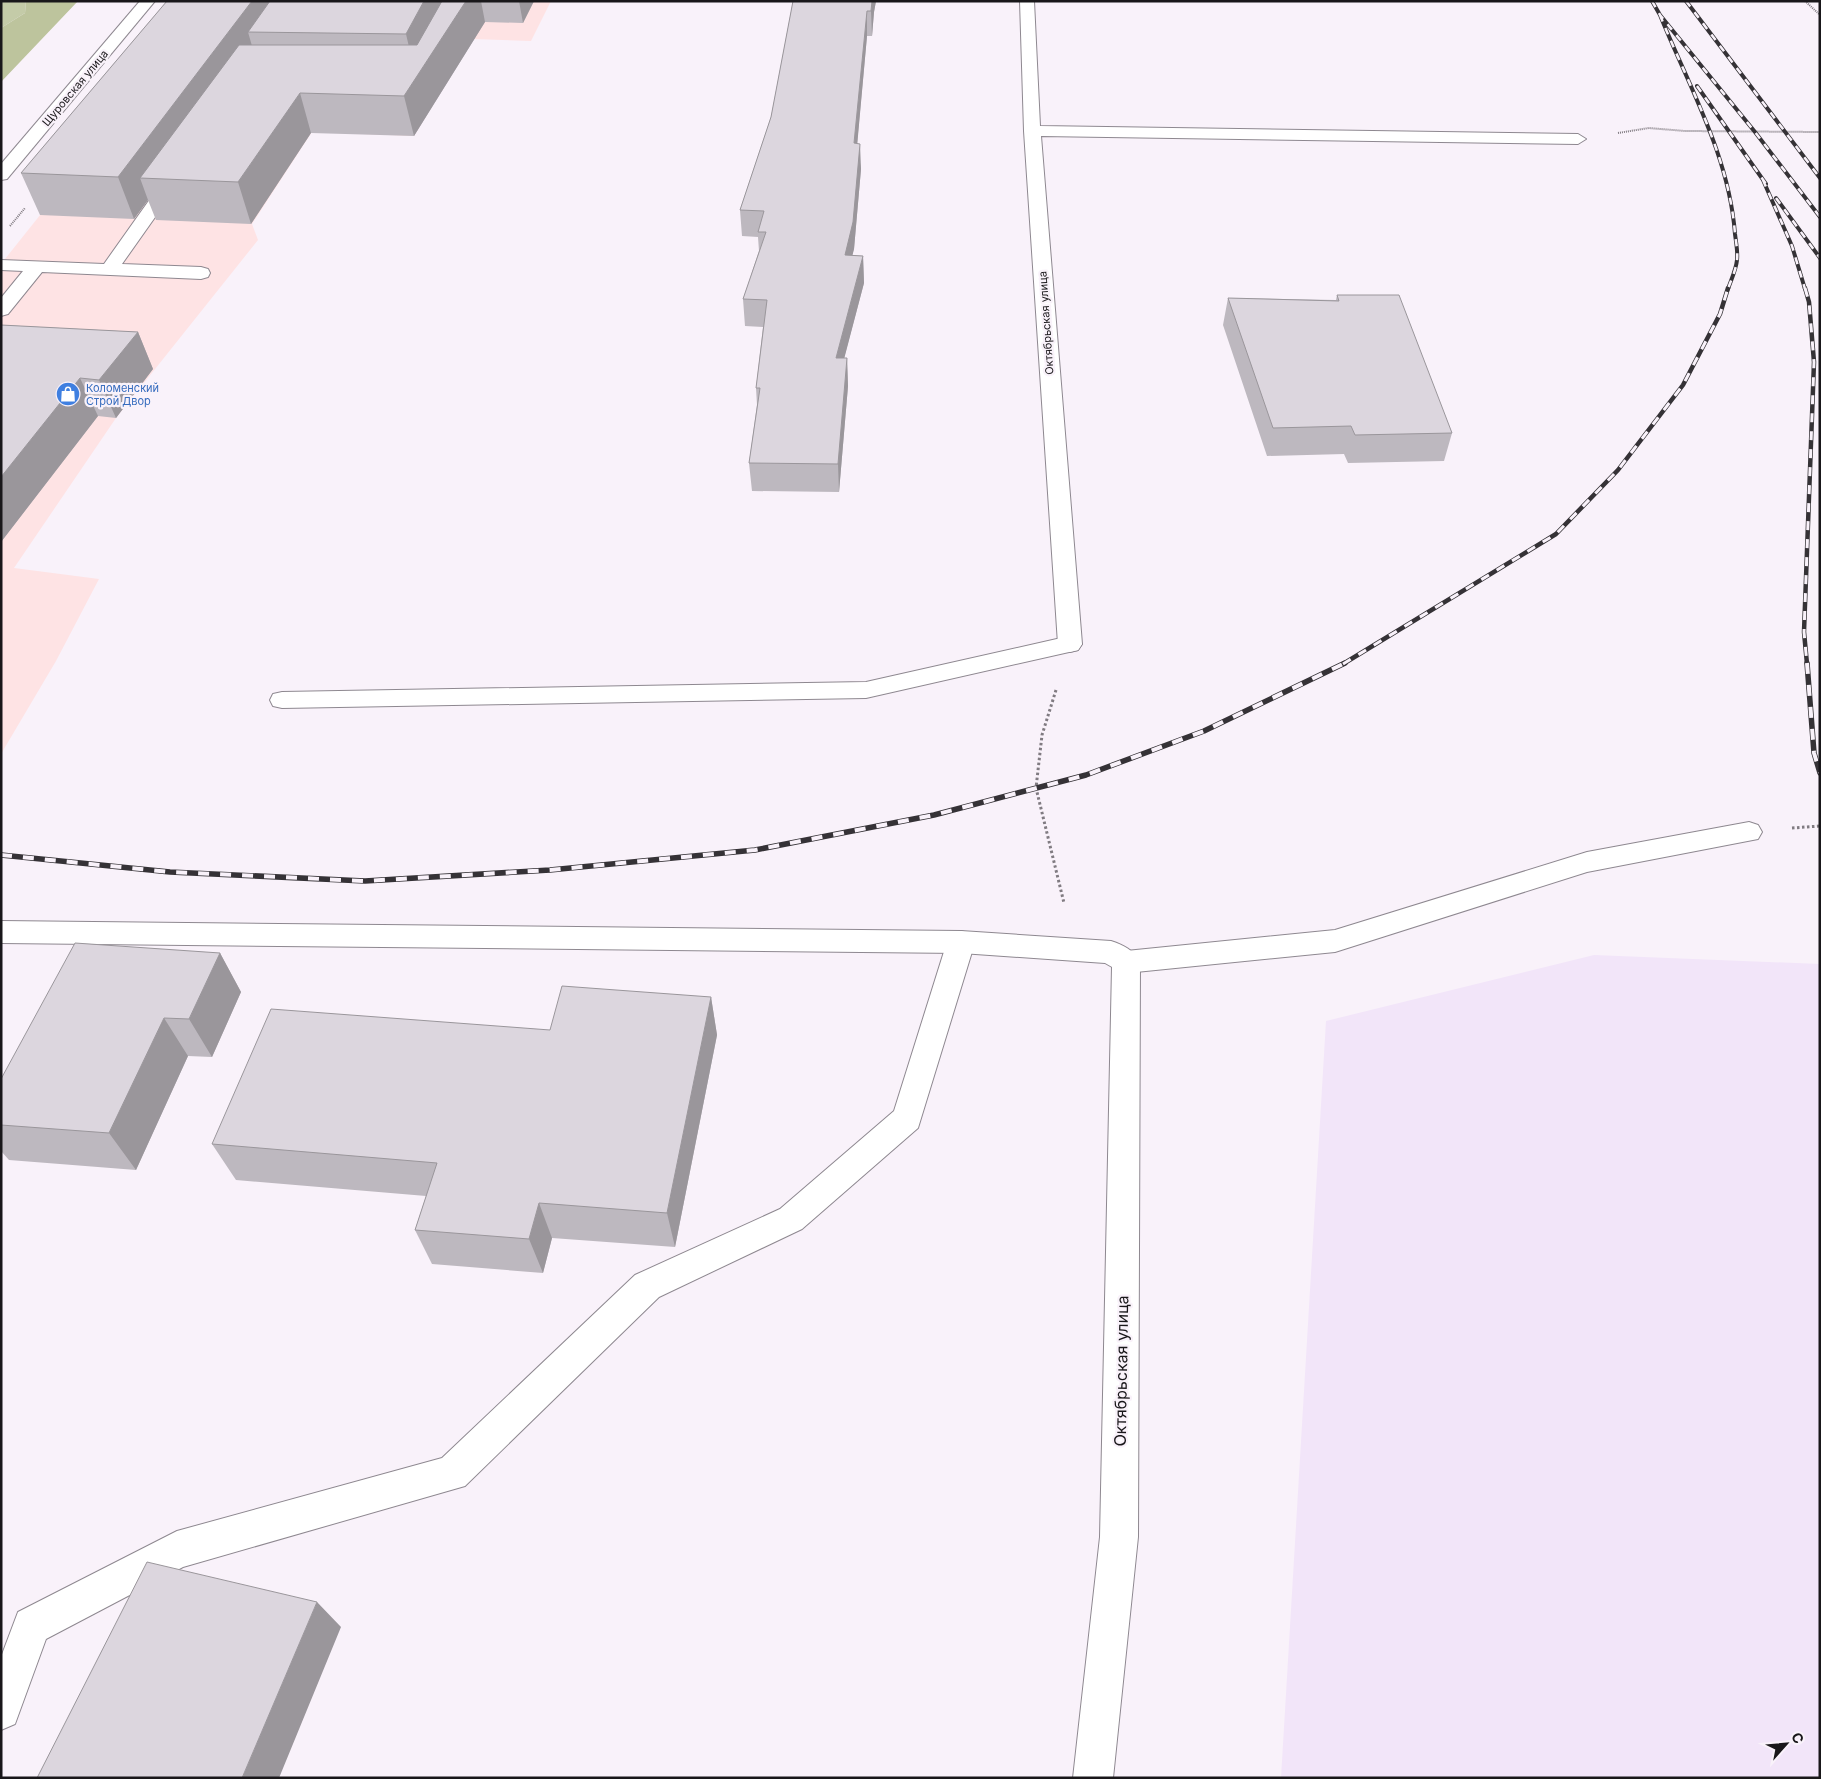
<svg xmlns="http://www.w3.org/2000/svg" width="1821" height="1779" font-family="Inter,sans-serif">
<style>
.commercial{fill:#fee3e4}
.industrial{fill:#f2e5f9}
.green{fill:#c4cba8}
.forest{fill:#bdc49d}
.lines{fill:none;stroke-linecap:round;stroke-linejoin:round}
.service-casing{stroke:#8e8890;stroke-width:2}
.minor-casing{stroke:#8e8890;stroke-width:2}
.primary-casing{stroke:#8e8890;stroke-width:2}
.path-far1{stroke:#807b81;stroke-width:2;stroke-dasharray:1 1;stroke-linecap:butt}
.path{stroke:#807b81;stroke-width:3;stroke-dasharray:2.5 2.5;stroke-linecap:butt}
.service{fill:#fff;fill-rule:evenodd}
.minor{fill:#fff;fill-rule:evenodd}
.primary{fill:#fff;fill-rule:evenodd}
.rail-far2-casing{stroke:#353236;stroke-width:4}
.rail-far1-casing{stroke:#353236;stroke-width:4.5}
.rail-casing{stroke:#353236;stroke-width:5.5}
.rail-far2{stroke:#f9f2fa;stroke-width:2.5;stroke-dasharray:7;stroke-linecap:butt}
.rail-far1{stroke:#f9f2fa;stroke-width:3;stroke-dasharray:9;stroke-linecap:butt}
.rail{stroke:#f9f2fa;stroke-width:4;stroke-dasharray:11;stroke-linecap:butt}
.wall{fill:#bdb8bf}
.shaded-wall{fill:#9a969b}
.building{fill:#dcd6de;stroke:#9a969b}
.labels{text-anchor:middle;stroke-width:4.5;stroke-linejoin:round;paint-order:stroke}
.far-street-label{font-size:11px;fill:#19171a;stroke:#f9f2fa}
.far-shop-label{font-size:11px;fill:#366cbe;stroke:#f9f2fa;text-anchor:start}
.near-street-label{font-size:16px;fill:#19171a;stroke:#f9f2fa}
</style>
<rect width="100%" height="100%" fill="#f9f2fa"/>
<path class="commercial" d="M211 1H551L531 41 473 39 414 136 312 132 252 224 258 240 116 418 14 568 99 579 56 661 1 754V264Z"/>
<path class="industrial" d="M1594 955 1820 964V1778H1281L1326 1021Z"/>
<path class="green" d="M1 1H26L25 13 1 28Z"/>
<path class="forest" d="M26 1H78L1 82V28L25 13Z"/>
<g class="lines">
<g class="service-casing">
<path id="service" d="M173 174 179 175 182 179 122 264 201 267 208 269 210 273 208 277 201 279 42 272 8 314 1 316V298L23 271 1 270V260L104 264 167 175Z
M1070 636 1078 638 1082 644 1078 650 866 698 282 708 273 706 270 700 273 694 282 692 866 682Z
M1749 822 1758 825 1762 832 1758 839 1587 872 1335 952 1126 973 1116 970 1112 962 1116 954 1126 951 1335 930 1587 852Z
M961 931 971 934 975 942 918 1128 802 1229 659 1297 465 1486 183 1567 46 1639 15 1724 1 1730V1657L18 1612 177 1531 442 1458 635 1275 780 1209 894 1111 947 942 951 934Z"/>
</g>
<g class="minor-casing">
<path id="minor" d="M1020 1H1034L1040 126 1578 134 1586 139 1578 144 1041 136 1082 644 1078 650 1070 652 1062 650 1058 644 1024 131Z
M1 921 961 931 1111 941C1123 945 1134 950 1140 962L1138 1537 1113 1778H1073L1100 1537 1112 967 1105 963 961 953 1 943Z"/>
</g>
<g class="primary-casing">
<path id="primary" d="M140 1H155L7 179 1 180V164Z"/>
</g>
<path class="path-far1" d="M1805 1 1820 15
M1618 133 1649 128 1685 131 1820 132
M10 226 25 208"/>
<path class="path" d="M1056 690 1042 735 1036 788 1064 903
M1792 828 1820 826"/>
<use href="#service" class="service"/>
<use href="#minor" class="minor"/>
<use href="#primary" class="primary"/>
<g class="rail-far2-casing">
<path id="rail-far2" d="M1652 1 1660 15 1755 132 1820 217
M1686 1 1820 178
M1660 15C1689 87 1729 155 1735 234 1736 242 1738 252 1737 260 1736 270 1731 280 1728 289
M1697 86 1766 184
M1763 180 1792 246 1805 289
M1776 198 1820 258"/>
</g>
<g class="rail-far1-casing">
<path id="rail-far1" d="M1805 288 1809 302 1814 362 1804 632 1807 664
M1343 664 1556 534 1618 470 1683 385 1720 314 1728 288"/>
</g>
<g class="rail-casing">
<path id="rail" d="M1807 663 1814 753 1820 773
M1 855 170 872 365 881 550 870 755 850 934 815 1086 775 1204 731 1345 663"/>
</g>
<use href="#rail-far2" class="rail-far2"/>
<use href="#rail-far1" class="rail-far1"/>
<use href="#rail" class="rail"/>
</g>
<path class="wall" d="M167 1H534L523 23 485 22 414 136 311 133 251 224 156 220 148 200 134 219 40 215 21 173Z
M793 1H876L874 12 872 36H867L857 144 861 169 854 249 852 255 863 256 864 283 844 358H847L848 386 839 492 752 491 749 463 757 405 756 388 763 327 745 326 743 299 759 251 758 237 742 236 740 210 771 117Z
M1337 295 1452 433 1444 461 1348 463 1344 454 1267 456 1223 325 1228 298 1336 300Z
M1 325 138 332 153 369 116 418 98 416 1 542Z
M220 953 241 992 212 1057 188 1056 136 1170 9 1160 1 1151V1079Z
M711 997 717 1035 675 1247 552 1238 543 1273 432 1264 415 1230 426 1196 236 1180 212 1144 550 1030Z"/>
<path class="shaded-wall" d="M252 1H291L248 32 254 53 140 178 148 200 134 219 118 177Z
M424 1H454L415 73 406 34Z
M466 1H481L485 22 414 136 404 96Z
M519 1H534L523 23Z
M872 1H876L874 12 872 36 871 11Z
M867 11V36L855 169 854 143Z
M300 93 311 133 251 224 238 182Z
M860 144 861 169 854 249 846 282 845 255Z
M863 256 864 283 837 386 836 358Z
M138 332 153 369 116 418 99 380Z
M847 358 848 386 839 492 838 464Z
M80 378 98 416 1 542V477Z
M220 953 241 992 212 1057 189 1019Z
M711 997 717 1035 675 1247 667 1213Z
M164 1018 188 1056 136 1170 109 1133Z
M539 1203 552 1238 543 1273 529 1239Z
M317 1602 341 1627 279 1778H242Z"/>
<path class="building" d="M167 1H252L118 177 21 173Z
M270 1H424L406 34 248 32Z
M442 1H466L404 96 300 93 238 182 140 178 239 45H417Z
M793 1H872L871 11H867L854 143 860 144 853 222 845 255 863 256 836 358H847L838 464 749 463 760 388H756L767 300 743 299 766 232H758L764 211 740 210 771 117Z
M1337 295H1399L1452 433 1355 435 1351 426 1273 428 1228 298 1339 301Z
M1 325 138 332 99 380 80 378 1 477Z
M75 943 220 953 189 1019 164 1018 109 1133 1 1125V1079Z
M562 986 711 997 667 1213 539 1203 529 1239 415 1230 437 1163 212 1144 271 1009 550 1030Z
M147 1562 317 1602 242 1778H37Z"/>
<defs>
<g id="shop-disc" transform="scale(1.25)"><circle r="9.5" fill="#3f7fe0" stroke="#f9f2fa"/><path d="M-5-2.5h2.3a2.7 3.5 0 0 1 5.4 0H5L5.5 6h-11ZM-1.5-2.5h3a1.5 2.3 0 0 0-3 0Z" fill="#fff"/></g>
</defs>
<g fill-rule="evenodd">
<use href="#shop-disc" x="68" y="394"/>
</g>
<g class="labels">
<g class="far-street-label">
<text transform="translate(75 88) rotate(-50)" y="4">Щуровская улица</text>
<text transform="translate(1046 323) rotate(-94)" y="4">Октябрьская улица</text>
</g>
<g class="far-shop-label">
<text x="86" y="392">Коломенский<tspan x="86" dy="13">Строй Двор</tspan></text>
</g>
<g class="near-street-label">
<text transform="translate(1121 1371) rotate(-89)" y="6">Октябрьская улица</text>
</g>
</g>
<rect width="1821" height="1779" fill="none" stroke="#19171a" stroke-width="5"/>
<g transform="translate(1786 1744) rotate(63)" stroke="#f9f2fa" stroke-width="4" paint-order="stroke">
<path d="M0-4L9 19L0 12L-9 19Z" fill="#19171a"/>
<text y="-8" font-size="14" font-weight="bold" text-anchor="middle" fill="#19171a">С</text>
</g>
</svg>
